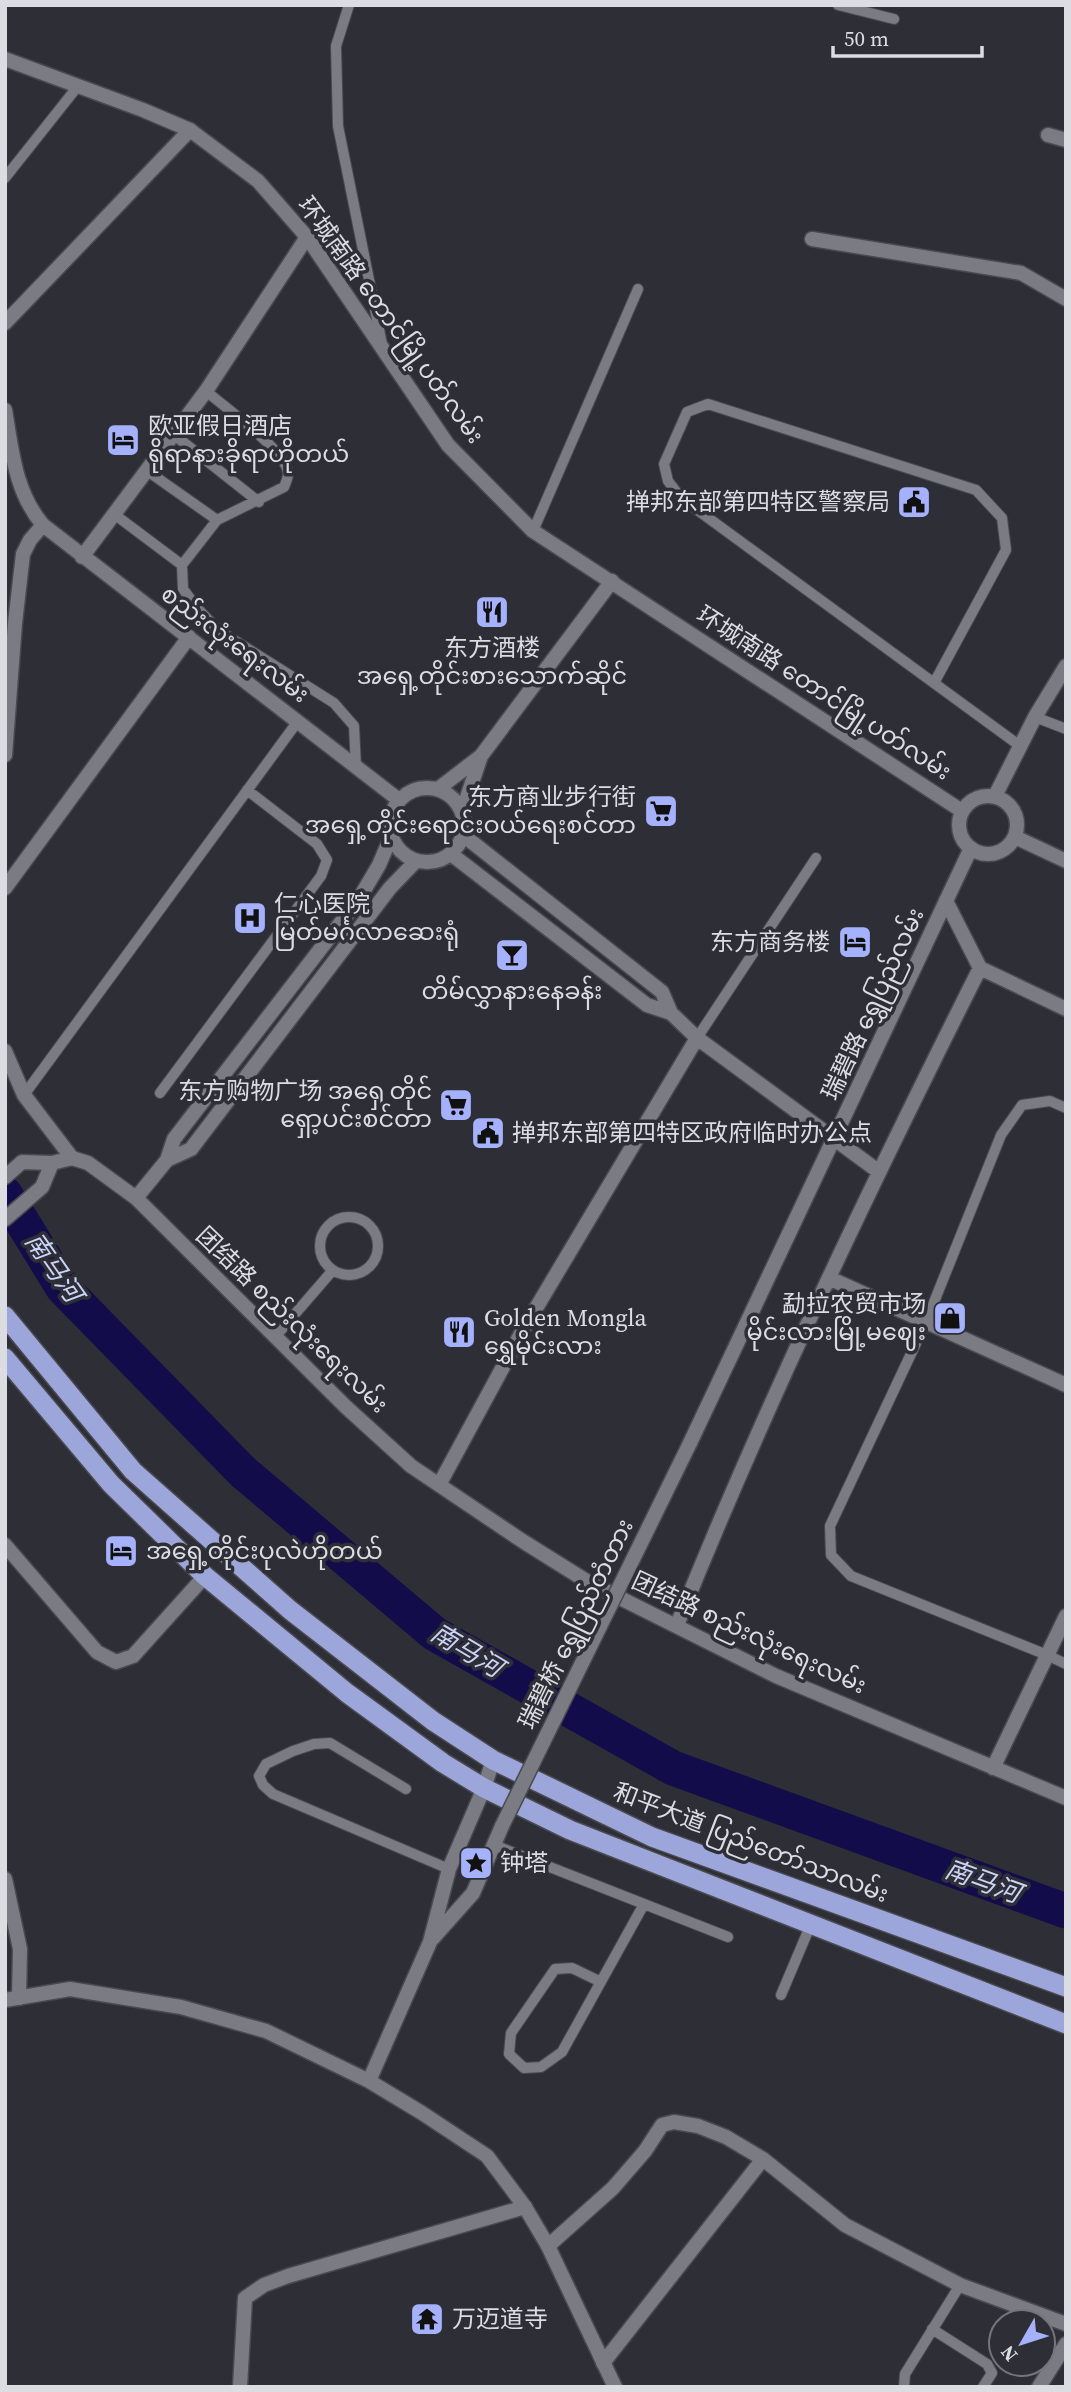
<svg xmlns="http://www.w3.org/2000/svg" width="1071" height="2392" font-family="'Source Serif 4','Noto Sans SC','Noto Sans Myanmar',serif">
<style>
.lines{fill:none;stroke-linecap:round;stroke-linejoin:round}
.river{stroke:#120c4a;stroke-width:35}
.service-casing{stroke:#494a50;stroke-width:12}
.minor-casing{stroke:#494a50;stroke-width:17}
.tertiary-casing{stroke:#494a50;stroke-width:17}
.trunk-casing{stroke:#494a50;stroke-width:22}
.service{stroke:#7a7b83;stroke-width:10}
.minor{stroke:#7a7b83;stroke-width:14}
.tertiary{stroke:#7a7b83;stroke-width:14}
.trunk{stroke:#9da6db;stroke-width:19}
.tertiary-bridge-casing{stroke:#494a50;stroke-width:17;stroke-linecap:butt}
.tertiary-bridge{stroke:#7a7b83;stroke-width:14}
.labels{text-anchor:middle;stroke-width:7;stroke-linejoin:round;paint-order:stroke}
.street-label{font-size:24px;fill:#dcdde2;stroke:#2e2f36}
.poi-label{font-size:24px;fill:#dcdde2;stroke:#2e2f36;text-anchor:start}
.water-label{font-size:26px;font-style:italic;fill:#ccd3fa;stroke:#2e2f36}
</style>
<rect width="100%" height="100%" fill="#2e2f36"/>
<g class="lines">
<path class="river" d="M5 1194 63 1288 243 1472 435 1634 673 1768 1066 1911"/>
<g class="service-casing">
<path id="service" d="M349 5 336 46 338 126 382 344
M838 5 894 19
M5 178 78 86
M206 391C227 409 274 442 286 466 290 474 287 480 284 487L217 520 182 565 183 589 198 609 218 630 334 703 354 726 356 767
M173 434 259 502
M146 470 217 520
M114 514 182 565
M533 531 638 289
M934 683 1006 550 1002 518 976 490 708 404 687 412 664 464 668 481 681 498 1020 746
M1035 717 1066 729
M697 1038 816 858
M160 1093 321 876 327 860 317 844 247 790
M24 1095 298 721
M1066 1108 1050 1101 1022 1105 1001 1135 926 1322 830 1526 831 1555 851 1576 1047 1655 1066 1664
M320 1246a29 29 0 1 1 58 0a29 29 0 1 1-58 0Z
M275 1337 333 1270
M406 1789 330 1743 314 1744 293 1751 266 1764 259 1776 263 1785 273 1794 449 1869
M494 1845 728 1937
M601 1982 572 1968 555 1969 511 2033 509 2054 524 2068 541 2067 562 2052 644 1904
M781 1995 811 1924
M932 2329 987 2364 992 2373 983 2387
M904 2387 905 2374 960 2285"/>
</g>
<g class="minor-casing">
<path id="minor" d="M1048 135 1066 140
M812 239 1021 273 1066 299
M5 323 190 130
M5 410C12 451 15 492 43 525L399 800
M82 557 206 391 307 237
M5 755 15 623 23 554 30 540 43 525
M481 756 612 581
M390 825a37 37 0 1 1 74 0a37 37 0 1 1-74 0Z
M438 789 481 756 462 812
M995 796 1035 717 1066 666
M391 837 379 865 359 899 174 1139 167 1160 191 1149 390 888 416 861
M451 854 647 1005 671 1013 662 992 463 835
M5 888 189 637
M980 968 1066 1009
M671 1013 697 1038 878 1171
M5 1051 24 1095 72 1158
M5 1177 22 1162 52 1163 72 1158 88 1163 136 1198 346 1407 411 1466 524 1542 588 1582 776 1676 1066 1798
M136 1198 167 1160
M5 1219 42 1187 52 1163
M829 1278 1066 1385
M439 1485 523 1330 697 1038
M5 1545 97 1652 116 1662 133 1656 205 1576
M677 1625C767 1401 872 1183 980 968L946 901
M993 1768 1066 1616
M5 1879 20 1949 19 1998
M548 2246 613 2188 645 2151 662 2125 674 2122 698 2126 726 2137 763 2159 845 2225 960 2285 1066 2324
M603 2363 763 2159
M240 2387 245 2298 264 2285 288 2276 525 2207
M1039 2387 1066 2344"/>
</g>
<g class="tertiary-casing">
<path id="tertiary" d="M5 59 143 110 190 130 258 181 307 237 448 445 533 531 962 811
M959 825a29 29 0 1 1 58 0a29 29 0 1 1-58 0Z
M1015 837 1066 861
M690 1443 971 848
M433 1938 473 1893 502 1826
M5 2000 70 1989 181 2007 266 2031 369 2081 422 2113 487 2156 525 2207 548 2246 615 2387
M369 2081 430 1942 449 1869 484 1788 493 1760"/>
</g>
<g class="trunk-casing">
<path id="trunk" d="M5 1316 133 1471 290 1610 433 1721 493 1760 652 1837 1066 1987
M5 1358 111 1484 205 1576 347 1693 443 1763 484 1788 570 1830 1066 2024"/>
</g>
<use href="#service" class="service"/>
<use href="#minor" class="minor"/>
<use href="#tertiary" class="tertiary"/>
<use href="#trunk" class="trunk"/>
<g class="tertiary-bridge-casing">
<path id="tertiary-bridge" d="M502 1826 690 1443"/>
</g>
<use href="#tertiary-bridge" class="tertiary-bridge"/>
</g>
<defs>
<g id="hotel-square" transform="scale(1.75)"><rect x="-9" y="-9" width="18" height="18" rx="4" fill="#a6b1fc" stroke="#2e2f36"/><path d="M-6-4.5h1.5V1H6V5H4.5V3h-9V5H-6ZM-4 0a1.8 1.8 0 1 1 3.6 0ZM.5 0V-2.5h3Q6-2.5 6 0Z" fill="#111"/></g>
<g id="civic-square" transform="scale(1.75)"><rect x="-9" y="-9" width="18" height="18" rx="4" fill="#a6b1fc" stroke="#2e2f36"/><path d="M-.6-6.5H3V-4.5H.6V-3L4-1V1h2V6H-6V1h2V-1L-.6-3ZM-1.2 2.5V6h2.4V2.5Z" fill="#111"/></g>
<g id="restaurant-square" transform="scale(1.75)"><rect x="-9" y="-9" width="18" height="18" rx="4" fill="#a6b1fc" stroke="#2e2f36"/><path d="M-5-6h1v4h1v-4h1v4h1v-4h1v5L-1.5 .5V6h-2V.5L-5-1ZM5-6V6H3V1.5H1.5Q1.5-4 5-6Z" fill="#111"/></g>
<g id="supermarket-square" transform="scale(1.75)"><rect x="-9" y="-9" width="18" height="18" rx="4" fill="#a6b1fc" stroke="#2e2f36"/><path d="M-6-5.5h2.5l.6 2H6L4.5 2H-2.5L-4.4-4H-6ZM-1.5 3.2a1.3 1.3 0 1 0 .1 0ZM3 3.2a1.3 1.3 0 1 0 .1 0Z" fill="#111"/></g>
<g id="hospital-square" transform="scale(1.75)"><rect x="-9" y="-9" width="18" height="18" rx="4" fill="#a6b1fc" stroke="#2e2f36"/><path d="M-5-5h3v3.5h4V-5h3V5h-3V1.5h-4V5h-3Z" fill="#111"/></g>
<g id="bar-square" transform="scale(1.75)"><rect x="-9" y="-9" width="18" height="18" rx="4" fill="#a6b1fc" stroke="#2e2f36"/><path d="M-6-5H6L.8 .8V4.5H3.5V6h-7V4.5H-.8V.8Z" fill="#111"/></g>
<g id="shop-square" transform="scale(1.75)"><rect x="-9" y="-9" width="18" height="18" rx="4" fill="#a6b1fc" stroke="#2e2f36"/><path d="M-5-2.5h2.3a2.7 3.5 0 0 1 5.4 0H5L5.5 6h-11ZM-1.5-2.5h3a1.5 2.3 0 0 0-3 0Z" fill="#111"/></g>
<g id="sight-square" transform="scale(1.75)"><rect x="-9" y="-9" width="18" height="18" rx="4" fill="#a6b1fc" stroke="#2e2f36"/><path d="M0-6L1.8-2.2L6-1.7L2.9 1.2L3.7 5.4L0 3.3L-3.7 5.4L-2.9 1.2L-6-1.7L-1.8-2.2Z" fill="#111"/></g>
<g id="temple-square" transform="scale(1.75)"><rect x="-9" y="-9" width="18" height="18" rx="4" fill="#a6b1fc" stroke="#2e2f36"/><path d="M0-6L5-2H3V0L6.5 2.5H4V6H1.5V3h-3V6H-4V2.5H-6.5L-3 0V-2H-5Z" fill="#111"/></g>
</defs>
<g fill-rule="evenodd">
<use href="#hotel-square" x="123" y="440"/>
<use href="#civic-square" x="914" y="502"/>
<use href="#restaurant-square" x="492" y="612"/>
<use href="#supermarket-square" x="661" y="811"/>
<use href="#hospital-square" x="250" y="918"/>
<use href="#hotel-square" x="855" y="942"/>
<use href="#bar-square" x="512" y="955"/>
<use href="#supermarket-square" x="456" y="1105"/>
<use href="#civic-square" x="488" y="1133"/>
<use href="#shop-square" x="950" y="1318"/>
<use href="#restaurant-square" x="459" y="1332"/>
<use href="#hotel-square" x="121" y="1551"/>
<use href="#sight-square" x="476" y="1863"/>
<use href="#temple-square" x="427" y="2319"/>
</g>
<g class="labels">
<g class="street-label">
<text transform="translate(391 320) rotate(54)" y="8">环城南路 တောင်မြို့ပတ်လမ်း</text>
<text transform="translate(235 644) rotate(37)" y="8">စည်းလုံးရေးလမ်း</text>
<text transform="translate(824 693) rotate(33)" y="8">环城南路 တောင်မြို့ပတ်လမ်း</text>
<text transform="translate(873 1004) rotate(-65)" y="8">瑞碧路 ရွှေပြည်လမ်း</text>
<text transform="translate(292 1320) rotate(44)" y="8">团结路 စည်းလုံးရေးလမ်း</text>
<text transform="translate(576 1624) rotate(-64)" y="8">瑞碧桥 ရွှေပြည်တံတား</text>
<text transform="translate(749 1633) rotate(25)" y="8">团结路 စည်းလုံးရေးလမ်း</text>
<text transform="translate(751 1843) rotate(21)" y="8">和平大道 ပြည်တော်သာလမ်း</text>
</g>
<g class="poi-label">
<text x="148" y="434">欧亚假日酒店<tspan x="148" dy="28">ရိုရာနားခိုရာဟိုတယ်</tspan></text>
<text x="890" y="510" text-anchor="end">掸邦东部第四特区警察局</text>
<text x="492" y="656" text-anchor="middle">东方酒楼<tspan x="492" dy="28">အရှေ့တိုင်းစားသောက်ဆိုင်</tspan></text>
<text x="636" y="805" text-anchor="end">东方商业步行街<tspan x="636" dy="28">အရှေ့တိုင်းရောင်းဝယ်ရေးစင်တာ</tspan></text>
<text x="274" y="912">仁心医院<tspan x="274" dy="28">မြတ်မင်္ဂလာဆေးရုံ</tspan></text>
<text x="830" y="950" text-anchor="end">东方商务楼</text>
<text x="512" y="999" text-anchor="middle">တိမ်လွှာနားနေခန်း</text>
<text x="432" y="1099" text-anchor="end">东方购物广场 အရှေ့တိုင်<tspan x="432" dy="28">ရှော့ပင်းစင်တာ</tspan></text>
<text x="512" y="1141">掸邦东部第四特区政府临时办公点</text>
<text x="926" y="1312" text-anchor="end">勐拉农贸市场<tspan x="926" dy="28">မိုင်းလားမြို့မဈေး</tspan></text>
<text x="484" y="1326">Golden Mongla<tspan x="484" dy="28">ရွှေမိုင်းလား</tspan></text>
<text x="146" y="1559">အရှေ့တိုင်းပုလဲဟိုတယ်</text>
<text x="500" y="1871">钟塔</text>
<text x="452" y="2327">万迈道寺</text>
</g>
<g class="water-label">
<text transform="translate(54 1267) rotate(55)" y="9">南马河</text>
<text transform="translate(467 1650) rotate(31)" y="9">南马河</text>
<text transform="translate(983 1881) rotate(20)" y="9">南马河</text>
</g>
</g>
<rect width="1071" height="2392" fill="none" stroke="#dcdde2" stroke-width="14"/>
<g transform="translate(1022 2343) rotate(231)"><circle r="33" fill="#2e2f36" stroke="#74757b" stroke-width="2"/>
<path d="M0-5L12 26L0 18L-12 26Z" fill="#a6b1fc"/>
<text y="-10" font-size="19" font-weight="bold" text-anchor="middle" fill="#dcdde2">N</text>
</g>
<path d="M833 46v10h149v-10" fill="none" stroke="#dcdde2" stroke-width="3.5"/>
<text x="844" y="46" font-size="21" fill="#dcdde2" stroke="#2e2f36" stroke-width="5" paint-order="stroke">50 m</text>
</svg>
